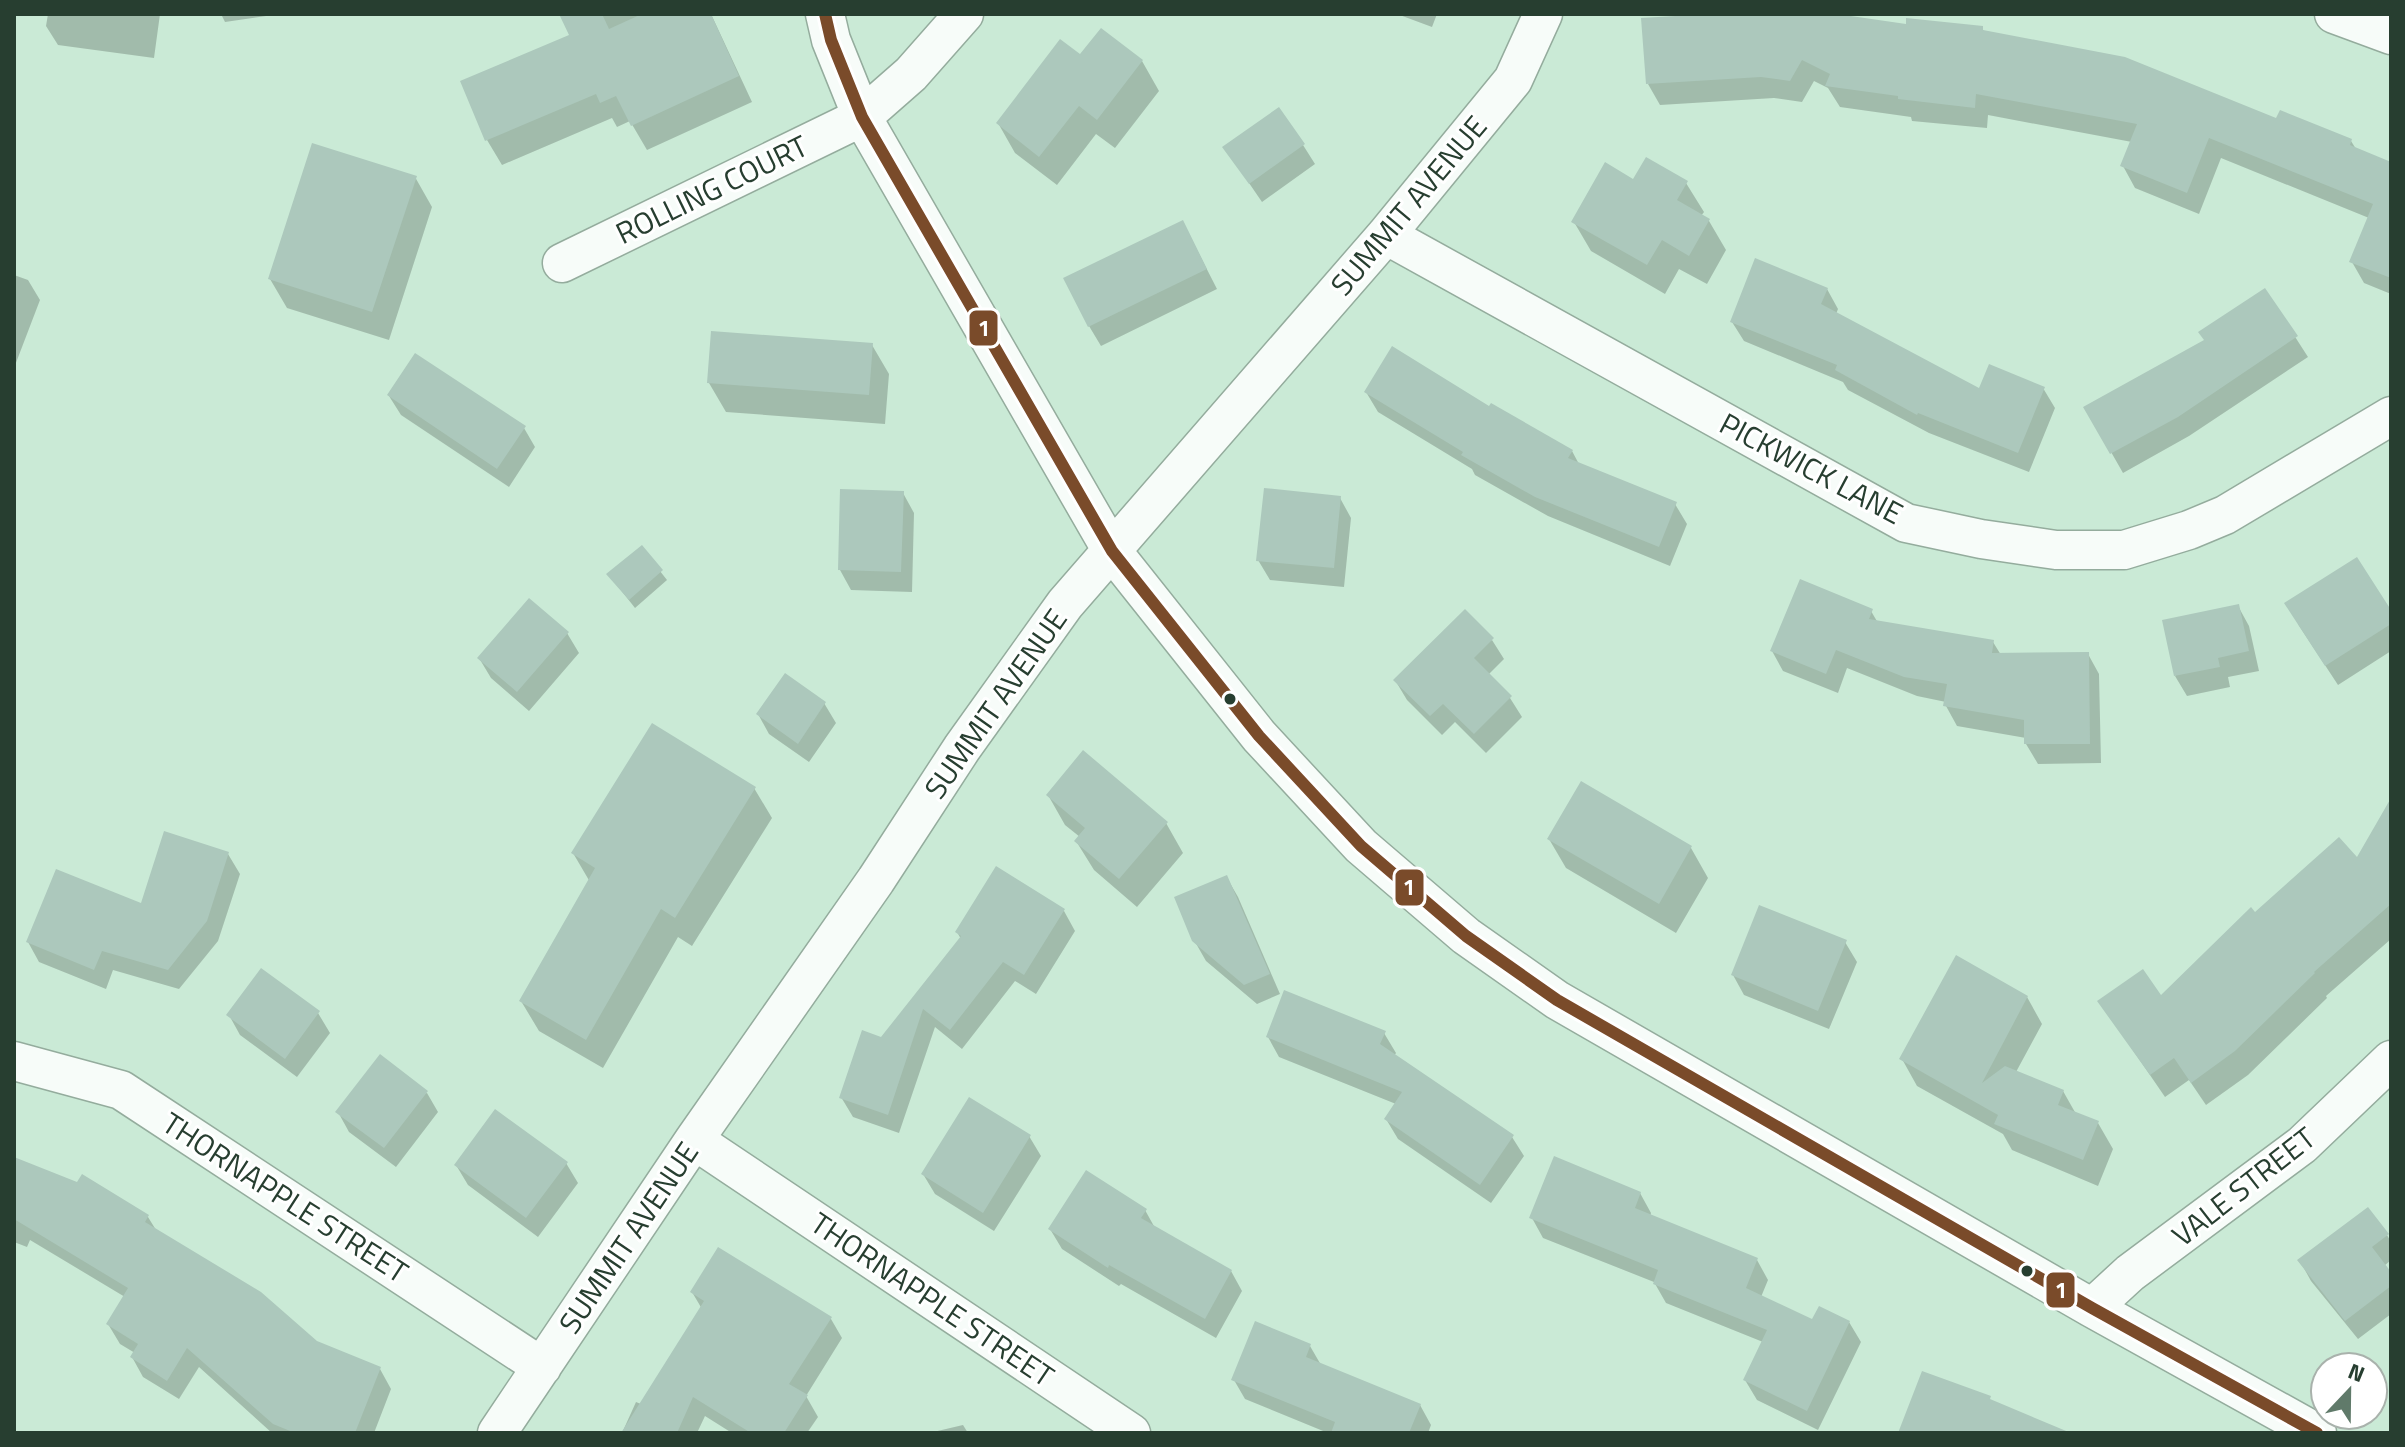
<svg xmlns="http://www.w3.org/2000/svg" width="2405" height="1447" font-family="'Titillium Web',sans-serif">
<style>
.shadow{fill:#0003}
.building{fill:#acc8bc}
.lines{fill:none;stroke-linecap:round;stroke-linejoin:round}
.minor-casing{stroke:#94ac9d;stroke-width:41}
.minor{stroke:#f7fcf9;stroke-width:38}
.bus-1-casing{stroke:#fff;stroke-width:18}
.bus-1{stroke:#7a4b2a;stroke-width:12}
.bus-dot{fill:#273e30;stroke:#fff;stroke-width:3}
.labels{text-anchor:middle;stroke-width:6;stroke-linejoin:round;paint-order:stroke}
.street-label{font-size:30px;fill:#273e30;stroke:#fff}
.line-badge{stroke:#fff;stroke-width:3}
.badge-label{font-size:22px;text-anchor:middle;font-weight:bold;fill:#fff}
</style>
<rect width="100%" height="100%" fill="#caead6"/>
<path class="shadow" d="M48 14H160L154 58 58 45 46 26Z
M221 14H280L225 22Z
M580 14H711L752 102 647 150 630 121 617 127 612 118 502 165 487 140 572 36Z
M1397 14H1437L1432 27Z
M1743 14H1823L1907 26 1982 28 1985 33 2351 141 2356 149 2391 164V294L2364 283 2352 262 2369 218 2221 158 2199 214 2135 188 2123 166 2132 142 1988 115 1987 128 1912 121 1911 117 1840 107 1828 88 1814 81 1802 102 1774 98 1660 105 1648 84Z
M1080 57 1142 61 1159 91 1115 148 1096 134 1057 185 1015 153 998 123Z
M1303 145 1315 164 1262 202 1225 148Z
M415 177 432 207 389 340 287 308 270 279Z
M1634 181 1686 183 1704 212 1701 216 1709 221 1726 250 1707 284 1679 269 1665 294 1591 251 1574 222Z
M1193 242 1217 289 1101 346 1089 326Z
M14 275 28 280 40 300 14 368Z
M1827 289 1838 309 1836 314 1980 391 2043 388 2055 408 2029 472 1929 433 1848 390 1843 382 1744 341 1732 322Z
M2265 290 2308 357 2189 436 2123 473 2086 408 2206 341Z
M872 345 889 374 885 424 726 412 709 383Z
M1366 392 1490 408 1572 451 1580 466 1675 504 1687 524 1670 566 1548 516 1475 475 1472 469 1378 412Z
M389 396 524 428 535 447 509 487 401 415Z
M903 493 914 513 912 592 851 590 840 570Z
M1340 498 1351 518 1344 587 1270 580 1258 560Z
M641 547 667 580 635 608 609 575Z
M2238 606 2249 626 2259 671 2228 677 2230 687 2187 696 2175 676Z
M1871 611 1878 623 1993 642 2001 655 2088 654 2099 674 2101 763 2038 764 2026 744V738L1957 726 1946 706V702L1917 696 1847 668 1838 693 1783 671 1772 651Z
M2391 613V651L2338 685 2298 624Z
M567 633 579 653 529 711 491 678 479 658Z
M1492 640 1504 659 1488 675 1510 698 1522 717 1486 753 1455 722 1442 735 1407 700 1395 680Z
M824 703 836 723 809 762 769 734 758 714Z
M1582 784 1691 848 1708 878 1676 933 1566 868 1549 839Z
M754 788 772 818 692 946 678 937 603 1068 539 1031 521 1001 590 882 573 853Z
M1048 795 1166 823 1183 853 1137 907 1094 870 1076 841 1080 837 1065 825Z
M228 854 240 874 218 941 179 989 113 970 106 989 39 962 28 942 142 906Z
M1227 878 1238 897 1280 994 1257 1004 1206 961 1194 940Z
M2391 898V939L2326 996 2327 998 2248 1075 2206 1105 2189 1080 2165 1097 2100 1002 2161 998 2255 915Z
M1064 911 1075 931 1036 994 1015 981 962 1049 935 1027 899 1133 853 1117 841 1097 881 1039 961 939 957 932Z
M1845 942 1857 962 1829 1029 1744 995 1733 975Z
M2027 997 2042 1024 2016 1072 2063 1091 2076 1114 2098 1123 2113 1149 2098 1186 2012 1150 2003 1134 1917 1086 1902 1059Z
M318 1013 330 1033 297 1077 240 1035 229 1015Z
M1384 1033 1396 1053 1394 1056 1512 1137 1524 1156 1491 1203 1398 1139 1386 1119 1396 1104 1279 1057 1268 1037Z
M427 1093 438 1112 396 1167 349 1132 338 1112Z
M1029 1136 1041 1156 994 1231 935 1194 923 1174Z
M14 1159 148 1217 156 1230 316 1343 380 1369 391 1389 374 1433H272L199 1367 179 1399 143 1377 132 1357 135 1353 120 1344 108 1324 125 1297 30 1240 27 1247 14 1242Z
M566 1163 578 1183 538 1237 468 1185 456 1165Z
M1640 1193 1651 1213 1650 1217 1757 1260 1768 1280 1761 1297 1813 1322H1849L1861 1342 1818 1430 1757 1400 1745 1380 1763 1342 1666 1303 1654 1282 1543 1238 1532 1218Z
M1145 1210 1155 1228 1231 1271 1242 1291 1216 1338 1121 1284 1119 1286 1062 1249 1050 1229Z
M2387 1235 2391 1242V1260L2384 1266 2391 1276V1314L2358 1339 2311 1281 2300 1261Z
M692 1292 831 1319 842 1338 806 1396 818 1417 807 1433H732L705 1416 697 1433H622L636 1402 641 1404 702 1309Z
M1310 1346 1321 1365 1420 1405 1431 1425 1428 1433H1328L1245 1399 1234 1380Z
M963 1425 968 1433H929Z"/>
<path class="building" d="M559 14H602L609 29 642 14H711L739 76 631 126 616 96 600 103 596 94 485 141 460 81 569 35Z
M1709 14H1837L1906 24V18L1983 26V30L2125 57 2276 118 2280 110 2352 139 2350 145 2391 162V278L2349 262 2373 204 2209 138 2187 193 2120 166 2137 124 1976 94 1975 108 1898 99V96L1825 86 1830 74 1802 60 1790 81 1761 77 1646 84 1641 18Z
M1101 28 1143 60 1097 120 1079 106 1039 157 996 123 1060 39 1080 54Z
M1279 107 1305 144 1249 184 1222 147Z
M312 143 417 176 372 312 268 279Z
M1646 157 1688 181 1677 200 1710 219 1689 256 1662 240 1647 265 1571 222 1605 162 1633 179Z
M1183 220 1207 269 1088 327 1063 278Z
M1755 258 1828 288 1821 304 1979 388 1989 364 2045 387 2018 453 1918 413 1917 415 1835 370 1837 365 1730 322Z
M2265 288 2298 336 2178 417 2110 454 2083 407 2204 340 2198 332Z
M711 331 873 343 869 395 707 383Z
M1392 346 1489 406 1491 403 1573 450 1568 458 1677 502 1659 547 1535 497 1461 455 1463 452 1364 392Z
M415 353 526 426 497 469 387 395Z
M1264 488 1341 496 1334 568 1256 561Z
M840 489 904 491 901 572 838 570Z
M642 545 663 570 629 600 606 574Z
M2357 557 2391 610V624L2325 666 2284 603Z
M1800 579 1873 609 1869 619 1994 640 1992 653 2089 652 2090 744H2024V720L1943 706 1947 684 1904 677 1836 650 1826 674 1770 651Z
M529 598 569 632 517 692 477 658Z
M2239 604 2249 651 2218 658 2220 667 2174 676 2162 620Z
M1465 609 1494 638 1474 658 1512 696 1474 734 1443 704 1430 716 1393 680Z
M785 673 826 702 798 744 756 714Z
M652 723 756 787 675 918 661 909 586 1040 519 1001 595 868 571 853Z
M1083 750 1168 822 1119 879 1074 841 1085 828 1046 795Z
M1581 781 1692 846 1659 904 1547 839Z
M2391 798V904L2314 972 2315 973 2235 1051 2191 1083 2174 1058 2150 1075 2097 1001 2143 969 2161 995 2251 907 2255 912 2339 837 2357 857Z
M164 831 229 852 207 921 168 970 102 951 94 970 26 942 56 869 141 903Z
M996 866 1065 909 1024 975 1003 962 950 1030 923 1009 888 1115 839 1098 862 1030 881 1037 961 936 955 932Z
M1227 875 1270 974 1244 985 1192 941 1174 897Z
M1759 905 1847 940 1818 1011 1731 975Z
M1956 955 2028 996 1982 1083 2005 1066 2064 1090 2058 1105 2099 1121 2083 1160 1994 1124 1998 1115 1899 1059Z
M261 968 320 1011 285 1059 226 1015Z
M1284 990 1386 1031 1380 1044 1514 1135 1480 1185 1384 1119 1402 1092 1266 1037Z
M380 1054 428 1091 384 1148 335 1112Z
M969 1097 1031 1135 983 1213 921 1174Z
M495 1109 568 1162 526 1218 454 1165Z
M1554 1156 1641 1192 1635 1208 1758 1258 1746 1288 1812 1319 1819 1306 1850 1321 1807 1411 1743 1380 1767 1330 1653 1284 1658 1270 1529 1218Z
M14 1157 77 1182 82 1174 149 1215 145 1222 261 1292 317 1341 381 1367 355 1433H295L273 1424 187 1348 167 1381 130 1357 138 1344 106 1324 128 1288 14 1219Z
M1086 1170 1147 1209 1141 1218 1232 1270 1205 1319 1109 1265 1108 1268 1048 1229Z
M2368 1207 2389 1234 2372 1247 2391 1272V1286L2345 1321 2297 1260Z
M718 1247 832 1317 789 1384 808 1395 784 1433H751L693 1397 677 1433H621L704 1301 690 1292Z
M1255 1321 1311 1344 1306 1357 1421 1404 1409 1433H1331L1335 1422 1231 1380Z
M1922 1371 1991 1396 1990 1399 2071 1433H1898Z"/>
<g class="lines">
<g class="minor-casing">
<path id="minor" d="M825 14 831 40 862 117 1112 551 1259 736 1361 846 1466 936 1557 1000 2092 1308 2317 1433
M2334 14 2391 35
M1386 235 1906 523 1981 539 2056 550H2124L2189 530 2225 515 2391 416
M562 263 862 117 911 74 964 14
M14 1061 121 1090 542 1367
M694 1140 1131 1433
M2092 1308 2130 1273 2302 1145 2391 1060
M497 1433 694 1140 876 880 962 748 1065 604 1386 235 1513 80 1543 14"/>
</g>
<use href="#minor" class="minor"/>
<g class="bus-1-casing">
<path id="bus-1" d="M825 14 831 40 862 117 1112 551 1259 736 1361 846 1466 936 1557 1000 2092 1308 2317 1433"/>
</g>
<use href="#bus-1" class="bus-1"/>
</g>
<g class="bus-dot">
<circle cx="1230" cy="699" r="7"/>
<circle cx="2027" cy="1271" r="7"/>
</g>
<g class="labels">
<g class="street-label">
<text transform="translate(712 190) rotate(-26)" y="10">ROLLING COURT</text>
<text transform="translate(1409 206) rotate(-50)" y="10">SUMMIT AVENUE</text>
<text transform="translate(1811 469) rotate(28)" y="10">PICKWICK LANE</text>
<text transform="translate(996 704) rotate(-55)" y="10">SUMMIT AVENUE</text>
<text transform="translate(2244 1187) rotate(-38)" y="10">VALE STREET</text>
<text transform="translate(285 1198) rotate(33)" y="10">THORNAPPLE STREET</text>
<text transform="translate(629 1238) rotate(-56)" y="10">SUMMIT AVENUE</text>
<text transform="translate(932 1300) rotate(34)" y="10">THORNAPPLE STREET</text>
</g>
</g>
<g class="line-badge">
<rect x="968" y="309" width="31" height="38" rx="8" fill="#7a4b2a"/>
<rect x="1394" y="868" width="31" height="39" rx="8" fill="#7a4b2a"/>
<rect x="2045" y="1271" width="31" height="38" rx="8" fill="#7a4b2a"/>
</g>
<g class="badge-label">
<text x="984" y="336">1</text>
<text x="1409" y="895">1</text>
<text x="2061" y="1298">1</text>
</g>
<rect width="2405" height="1447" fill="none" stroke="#273e30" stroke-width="32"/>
<g transform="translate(2349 1391) rotate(22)"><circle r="38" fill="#ffffff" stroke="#a9b2ac" stroke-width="2"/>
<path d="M0-6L14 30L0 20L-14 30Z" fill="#607a6a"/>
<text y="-12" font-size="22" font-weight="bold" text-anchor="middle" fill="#273e30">N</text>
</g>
</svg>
